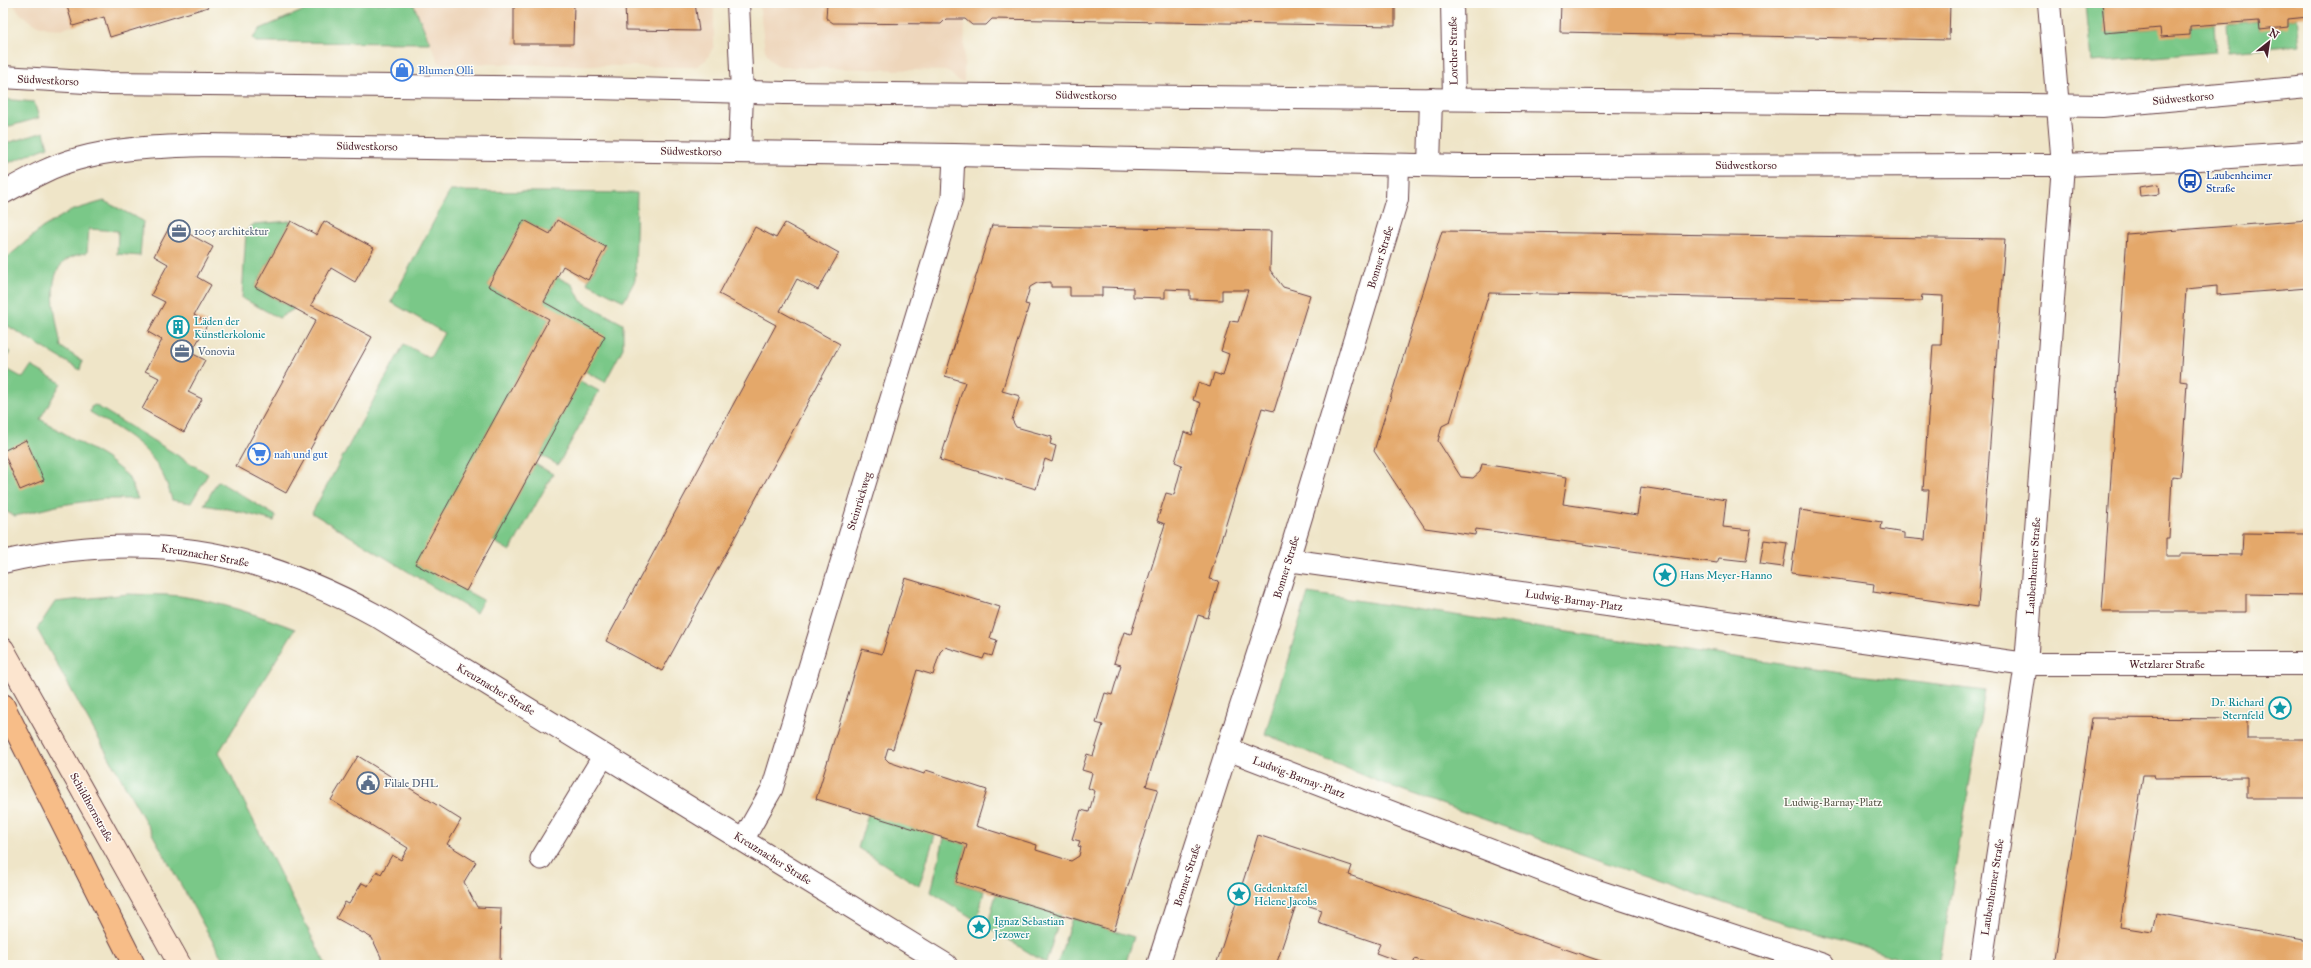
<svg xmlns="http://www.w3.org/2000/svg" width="2311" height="968" font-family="'IM FELL Great Primer',serif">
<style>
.built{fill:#eed6bb}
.green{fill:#7ac888;stroke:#62745a}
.building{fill:#e4a86a}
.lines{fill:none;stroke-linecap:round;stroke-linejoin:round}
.service-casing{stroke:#633d43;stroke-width:23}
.minor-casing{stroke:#633d43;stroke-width:24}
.tertiary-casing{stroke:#633d43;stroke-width:24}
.secondary-casing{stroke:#633d43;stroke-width:24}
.motorway-casing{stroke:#633d43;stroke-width:24}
.service{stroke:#fff;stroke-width:21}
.minor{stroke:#fff;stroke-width:22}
.tertiary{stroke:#fff;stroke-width:22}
.secondary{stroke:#fce5cf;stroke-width:22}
.motorway{stroke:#f7bd88;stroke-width:22}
.labels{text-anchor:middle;stroke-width:3;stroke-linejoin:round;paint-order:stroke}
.street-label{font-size:11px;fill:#4a1f2b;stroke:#fdfcf7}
.shop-label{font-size:11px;fill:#366cbe;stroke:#fdfcf7;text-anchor:start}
.transit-label{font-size:11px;fill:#164399;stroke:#fdfcf7;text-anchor:start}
.service-label{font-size:11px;fill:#4e5e75;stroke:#fdfcf7;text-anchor:start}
.culture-label{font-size:11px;fill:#0d838f;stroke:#fdfcf7;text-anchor:start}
.park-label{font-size:11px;fill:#5b5a4c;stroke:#fdfcf7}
</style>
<rect width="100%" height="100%" fill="#fdfcf7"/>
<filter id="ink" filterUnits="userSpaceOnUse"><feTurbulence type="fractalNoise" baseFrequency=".025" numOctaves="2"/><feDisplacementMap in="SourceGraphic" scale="8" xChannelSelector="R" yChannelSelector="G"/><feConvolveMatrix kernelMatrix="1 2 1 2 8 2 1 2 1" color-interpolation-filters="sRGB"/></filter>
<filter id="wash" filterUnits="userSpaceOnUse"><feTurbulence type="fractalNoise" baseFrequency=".012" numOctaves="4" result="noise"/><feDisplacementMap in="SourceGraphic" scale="16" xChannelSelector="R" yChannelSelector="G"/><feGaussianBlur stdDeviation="0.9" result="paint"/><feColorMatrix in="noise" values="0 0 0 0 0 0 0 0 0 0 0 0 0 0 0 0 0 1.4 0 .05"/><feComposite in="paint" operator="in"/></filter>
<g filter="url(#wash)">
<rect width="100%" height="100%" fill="#efe5c8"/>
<path class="built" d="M12 3H218L110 37 104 17 62 29 47 28 32 23 21 14Z
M413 3H714V46L706 60 697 66 690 67 439 63Z
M759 3H965L964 82 958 81 948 71 780 67 771 61 765 50Z"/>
<path class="green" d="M321 3H413L430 43 256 42 253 38 260 29Z
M2086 3H2102L2105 33 2160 28 2190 35V26L2214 24 2216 52 2091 62Z
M2297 18 2300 45 2229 51 2227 24 2259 21 2260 30 2288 19Z
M3 99 34 102 39 118 3 128Z
M44 132 48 147 3 165V144Z
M450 191 637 193 635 280 624 301 587 283 606 247 557 220 550 234 524 220 488 286 549 319 416 564 483 600 476 613 312 513 404 344 430 358 444 333 391 302Z
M104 201 143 221 140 256 117 254 118 231 89 229 87 253C37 258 56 313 61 347L82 361 80 370 3 323V261L42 228 70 211Z
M291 221 255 287 294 309 279 318 242 298 246 231 254 224Z
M557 277 573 285 581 301 623 324V348L605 382 585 371 544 302Z
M3 348 10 352 3 365Z
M31 366 61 383 40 419 106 458 128 476 138 499H103L61 505 15 516 3 510V367L23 378Z
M580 381 599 391 558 465 540 455Z
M95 405 208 474 191 503 172 500C159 450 131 437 90 412L91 407Z
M535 464 553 474 510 551 493 541Z
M218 481 276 516 274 521 233 510 204 505Z
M1308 593 1834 672 1985 691 1939 965H1920L1763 916 1632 872 1382 783 1265 734Z
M128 594C145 595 163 594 180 596 220 602 258 615 295 629L219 752 326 965H226L37 629 55 602Z
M868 814 935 835 919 886 858 848Z
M944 838 967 845 956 882 984 891 977 921 931 892Z
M996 894 1061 914 1046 963 987 927Z
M1072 918 1134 937 1125 965H1057Z"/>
<g id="blocks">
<path class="building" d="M66 3H207L208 7 110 37 104 17 73 26Z
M514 3H574L573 44H514Z
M625 3H695L699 31 626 30Z
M827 3H1395V26L992 19 986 25H972L965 19H946L941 24 833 23 826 18Z
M1561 3H1950L1949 40 1560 32Z
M2102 3H2308V17L2288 19V27L2260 30 2259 21 2190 26V35L2161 37 2160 28 2105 33Z
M2159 184 2160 194 2140 196 2139 187Z
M524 220 550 234 557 220 606 247 588 280 563 266 544 302 605 336 466 591 415 564 549 319 488 286Z
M2308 220V288L2217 295V286L2186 289 2180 381 2187 382 2181 477 2172 476 2169 538H2166V556H2181V554L2242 555 2243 533 2308 534V595L2246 594V612H2102L2127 234Z
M291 221 317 235 324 221 374 248 355 282 331 268 311 305 372 337 286 493 236 466 316 320 255 287Z
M785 223 839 253 818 290 797 279 780 311 840 344 662 671 606 641 776 325 719 294 755 227 776 238Z
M171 224 213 247 197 277 211 285 194 315 208 323 191 353 205 360 188 392 202 399 184 432 142 409 159 378 145 371 162 340 148 332 165 302 151 295 168 264 154 256Z
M992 225 1271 231 1270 270 1283 287 1310 295 1274 411 1262 408 1209 579 1219 581 1208 618 1198 615 1146 786 1158 789 1114 931 956 882 967 845 816 799 862 649 882 654 905 578 1000 607 990 638 997 640 992 656 985 654 983 659 945 647 940 652 933 675 917 670 893 749 888 748 885 758 889 762 924 774 926 770 987 790 976 826 1037 845 1036 850 1071 861 1079 856 1081 847 1078 846 1080 841 1072 839 1081 810 1089 812 1095 791 1088 788 1092 773 1082 770 1087 754 1093 756 1103 725 1096 723 1105 693 1112 695 1121 665 1114 663 1124 632 1131 634 1165 524 1157 521 1166 493 1174 495 1182 465 1175 462 1184 432 1192 435 1201 403 1193 400 1198 383 1210 387 1214 373 1223 376 1229 354 1221 351 1230 321 1238 322 1248 290H1222V300L1190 299V290L1165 289V298L1133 297V288L1102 287V296H1070V287H1051V282L1037 283 1030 287 1025 304 1029 305 1002 391 1020 396 1012 420 1016 427 1052 437 1050 444 1056 446 1052 462 1045 459 1036 489 940 460 965 382 945 376Z
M1442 231 2005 239 1978 607 1873 592 1874 584 1791 573 1800 510 1882 522 1881 529 1904 533V538L1925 540 1929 490H1923L1933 345H1941L1943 296 1922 295 1921 301 1489 293 1450 422 1442 426 1438 441 1461 477 1473 478 1480 472 1482 464 1567 477 1563 504 1637 515 1641 487 1726 500 1723 527 1751 530 1746 561 1719 558 1717 563 1476 529 1475 535 1425 528 1374 451Z
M26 440 44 480 20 490 3 451Z
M1764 540 1787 543 1783 567 1760 564Z
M2092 718 2247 719V739H2308V798H2247V777L2155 778 2154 775H2143L2120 927 2152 932 2156 913 2308 941V965H2054Z
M358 756 461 820 447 844 476 862 464 882 477 907 501 908 500 965H381V957L372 938 336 918 345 902 349 904 362 883 368 886 377 871 381 874 392 855 401 860 408 848 331 800Z
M1258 835 1352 866 1349 875 1612 965H1433L1415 959 1413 965H1409L1376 953 1380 944 1318 923 1322 910 1297 902 1276 965H1216Z"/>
</g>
</g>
<g filter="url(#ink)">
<use href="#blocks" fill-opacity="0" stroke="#633d43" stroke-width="1"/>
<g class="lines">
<g class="service-casing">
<path id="service" d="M743 840 772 789 952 198 954 155
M541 859 604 755"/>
</g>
<g class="minor-casing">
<path id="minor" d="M738 3 742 92 740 152
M1452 3 1454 99
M1429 165 1431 99
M1288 560 2026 664H2308
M3 562C142 530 252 547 377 616L946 965
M1227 749 1588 888 1823 965
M1158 965 1288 560 1397 199 1398 165
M1981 965 2026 664 2063 165 2049 3"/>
</g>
<g class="tertiary-casing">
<path id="tertiary" d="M3 77 102 83 595 88 784 93 2020 105 2102 106 2308 87
M3 193C27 180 51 166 77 159 119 147 162 147 204 145L954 155 1465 166 2063 165 2184 160 2308 152"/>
</g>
<g class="secondary-casing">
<path id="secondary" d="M3 649 180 965"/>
</g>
<g class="motorway-casing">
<path id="motorway" d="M3 705 134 965"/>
</g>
<use href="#service" class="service"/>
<use href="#minor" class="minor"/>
<use href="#tertiary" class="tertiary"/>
<use href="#secondary" class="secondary"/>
<use href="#motorway" class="motorway"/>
</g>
</g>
<defs>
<g id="shop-ring" transform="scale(1.15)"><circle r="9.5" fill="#fdfcf7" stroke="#3f7fe0" stroke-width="1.5"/><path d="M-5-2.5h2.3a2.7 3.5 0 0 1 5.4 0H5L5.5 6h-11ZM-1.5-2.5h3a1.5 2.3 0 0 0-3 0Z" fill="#3f7fe0"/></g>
<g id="bus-ring" transform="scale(1.15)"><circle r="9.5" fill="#fdfcf7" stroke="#1a4fb4" stroke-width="1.5"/><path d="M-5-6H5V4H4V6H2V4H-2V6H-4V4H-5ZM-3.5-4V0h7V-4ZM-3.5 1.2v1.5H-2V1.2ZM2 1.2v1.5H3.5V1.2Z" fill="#1a4fb4"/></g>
<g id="office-ring" transform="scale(1.15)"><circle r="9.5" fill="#fdfcf7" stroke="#5c6f8a" stroke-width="1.5"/><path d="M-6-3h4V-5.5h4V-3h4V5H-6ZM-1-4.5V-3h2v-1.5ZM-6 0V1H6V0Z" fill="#5c6f8a"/></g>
<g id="building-ring" transform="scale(1.15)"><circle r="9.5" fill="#fdfcf7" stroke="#0f9aa8" stroke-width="1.5"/><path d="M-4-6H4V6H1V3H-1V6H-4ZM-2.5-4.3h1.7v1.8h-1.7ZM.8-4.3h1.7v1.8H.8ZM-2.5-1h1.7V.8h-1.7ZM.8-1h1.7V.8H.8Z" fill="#0f9aa8"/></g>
<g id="supermarket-ring" transform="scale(1.15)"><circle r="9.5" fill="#fdfcf7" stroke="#3f7fe0" stroke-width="1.5"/><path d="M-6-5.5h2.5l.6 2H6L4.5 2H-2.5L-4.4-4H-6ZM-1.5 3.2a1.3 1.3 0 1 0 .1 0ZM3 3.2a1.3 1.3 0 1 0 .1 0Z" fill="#3f7fe0"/></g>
<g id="sight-ring" transform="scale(1.15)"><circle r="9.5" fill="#fdfcf7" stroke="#0f9aa8" stroke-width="1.5"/><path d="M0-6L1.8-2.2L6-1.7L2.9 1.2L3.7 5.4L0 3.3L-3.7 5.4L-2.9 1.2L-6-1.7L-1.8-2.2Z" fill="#0f9aa8"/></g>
<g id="civic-ring" transform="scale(1.15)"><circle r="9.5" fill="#fdfcf7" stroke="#5c6f8a" stroke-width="1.5"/><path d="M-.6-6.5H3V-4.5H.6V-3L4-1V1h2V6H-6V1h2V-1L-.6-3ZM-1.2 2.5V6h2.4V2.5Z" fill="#5c6f8a"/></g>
</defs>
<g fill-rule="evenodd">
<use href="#shop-ring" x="402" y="70"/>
<use href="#bus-ring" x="2190" y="181"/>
<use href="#office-ring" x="179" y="231"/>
<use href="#building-ring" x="178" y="327"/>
<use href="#office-ring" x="182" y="351"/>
<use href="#supermarket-ring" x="259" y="454"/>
<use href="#sight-ring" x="1665" y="575"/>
<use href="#sight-ring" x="2280" y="708"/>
<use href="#civic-ring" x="368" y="783"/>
<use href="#sight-ring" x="1239" y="894"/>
<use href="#sight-ring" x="979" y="927"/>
</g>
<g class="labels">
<g class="street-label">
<text transform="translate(1453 51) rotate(-91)" y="4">Lorcher Straße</text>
<text transform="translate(48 80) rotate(3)" y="4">Südwestkorso</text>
<text transform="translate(1086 95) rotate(1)" y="4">Südwestkorso</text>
<text transform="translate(2183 98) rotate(-5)" y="4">Südwestkorso</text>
<text transform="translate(367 146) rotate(1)" y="4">Südwestkorso</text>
<text transform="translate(691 151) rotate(1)" y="4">Südwestkorso</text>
<text x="1746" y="169">Südwestkorso</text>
<text transform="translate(1380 257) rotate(-73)" y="4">Bonner Straße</text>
<text transform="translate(859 501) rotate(-73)" y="4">Steinrückweg</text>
<text transform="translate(205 555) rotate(10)" y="4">Kreuznacher Straße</text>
<text transform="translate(2033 566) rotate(-86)" y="4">Laubenheimer Straße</text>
<text transform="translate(1286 567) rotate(-73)" y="4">Bonner Straße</text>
<text transform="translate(1574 600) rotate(8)" y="4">Ludwig-Barnay-Platz</text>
<text x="2167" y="668">Wetzlarer Straße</text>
<text transform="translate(496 689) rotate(31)" y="4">Kreuznacher Straße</text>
<text transform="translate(1299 777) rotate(21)" y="4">Ludwig-Barnay-Platz</text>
<text transform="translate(92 807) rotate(61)" y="4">Schildhornstraße</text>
<text transform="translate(773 858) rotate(32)" y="4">Kreuznacher Straße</text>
<text transform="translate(1187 875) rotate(-72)" y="4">Bonner Straße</text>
<text transform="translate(1992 887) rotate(-81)" y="4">Laubenheimer Straße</text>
</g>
<g class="shop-label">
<text x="418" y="74">Blumen Olli</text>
<text x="274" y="458">nah und gut</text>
</g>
<g class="transit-label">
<text x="2206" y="179">Laubenheimer<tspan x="2206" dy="13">Straße</tspan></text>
</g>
<g class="service-label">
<text x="194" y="235">1005 architektur</text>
<text x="198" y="355">Vonovia</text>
<text x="384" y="787">Filale DHL</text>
</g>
<g class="culture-label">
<text x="194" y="325">Läden der<tspan x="194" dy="13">Künstlerkolonie</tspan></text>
<text x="1680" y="579">Hans Meyer-Hanno</text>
<text x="2264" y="706" text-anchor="end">Dr. Richard<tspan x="2264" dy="13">Sternfeld</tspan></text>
<text x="1254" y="892">Gedenktafel<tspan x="1254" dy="13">Helene Jacobs</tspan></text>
<text x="994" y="925">Ignaz Sebastian<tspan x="994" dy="13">Jezower</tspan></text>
</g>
<g class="park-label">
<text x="1833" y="806">Ludwig-Barnay-Platz</text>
</g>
</g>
<rect width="2311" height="968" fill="none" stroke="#fdfcf7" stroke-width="16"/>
<g transform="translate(2269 42) rotate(30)" stroke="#fdfcf7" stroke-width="3" paint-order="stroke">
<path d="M0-3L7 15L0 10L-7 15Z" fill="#4a1f2b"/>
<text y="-6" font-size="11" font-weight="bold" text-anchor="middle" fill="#4a1f2b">N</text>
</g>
</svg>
